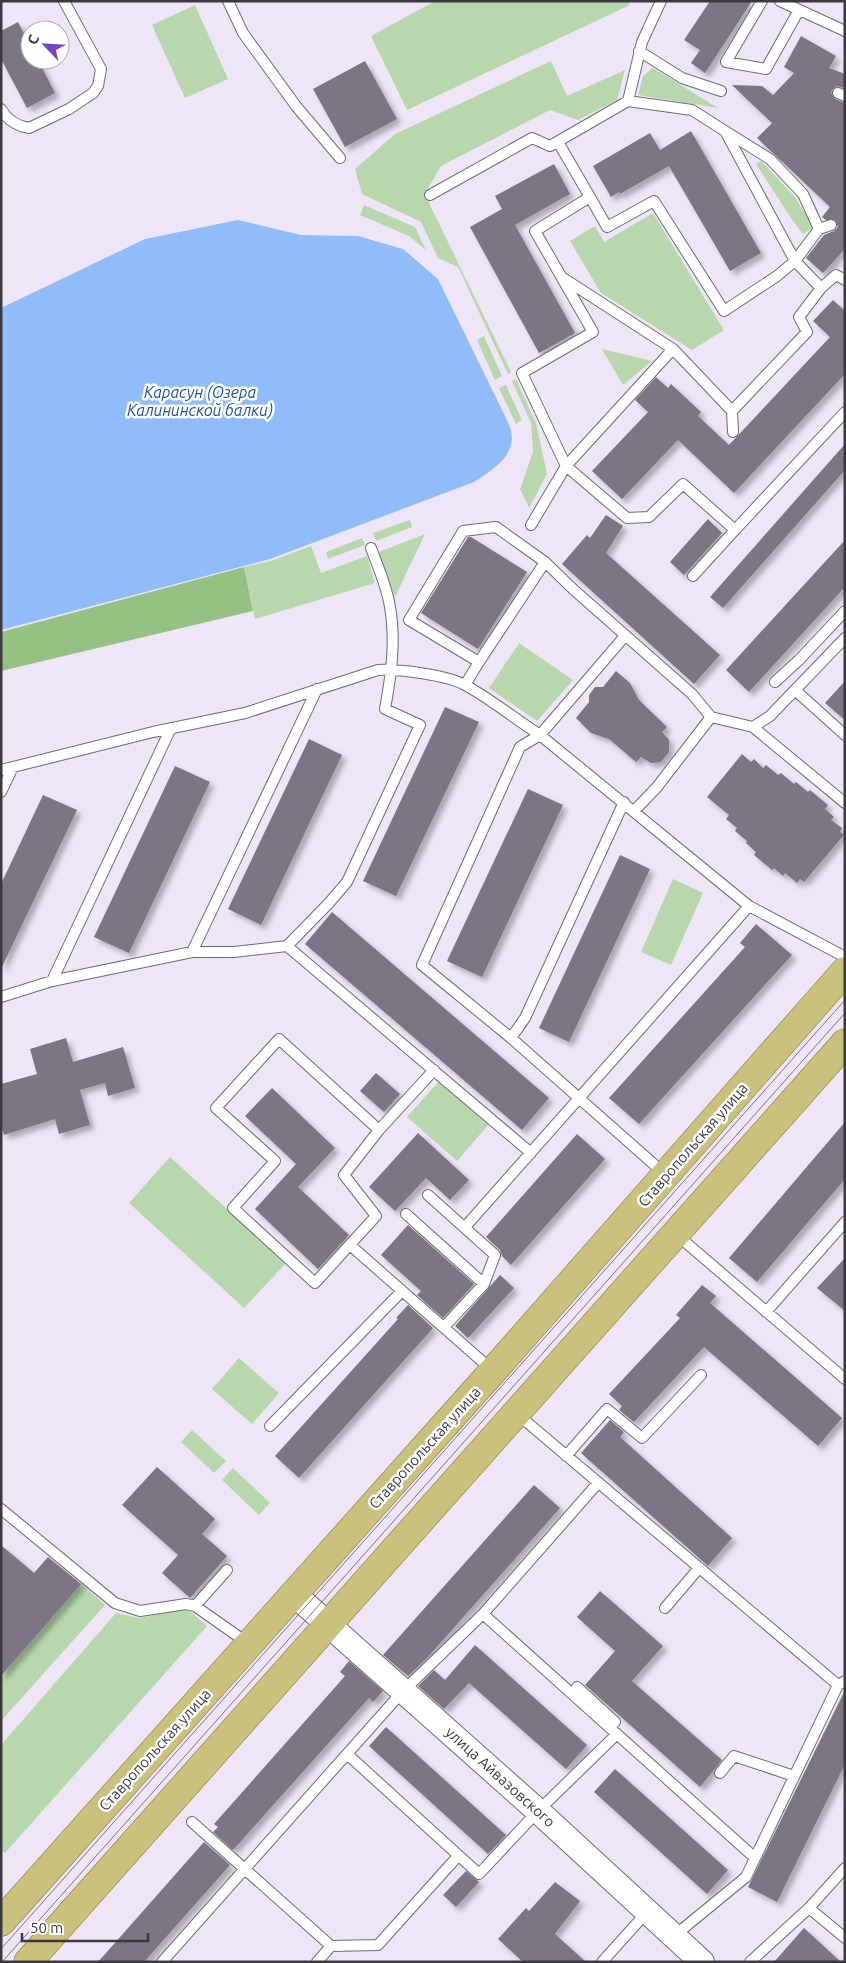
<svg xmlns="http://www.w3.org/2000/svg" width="846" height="1963" font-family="Ubuntu,sans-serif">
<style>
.green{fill:#b8d7ad}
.forest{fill:#95c183}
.water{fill:#90bdf9}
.building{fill:#7b7483;filter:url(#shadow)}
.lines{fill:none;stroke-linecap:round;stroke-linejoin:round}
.service-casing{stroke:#706978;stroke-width:12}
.tertiary-casing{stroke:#706978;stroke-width:26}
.primary-casing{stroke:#81762d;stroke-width:29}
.service{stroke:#fff;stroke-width:10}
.tertiary{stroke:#fff;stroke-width:24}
.primary{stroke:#cac17c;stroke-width:28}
.tram{stroke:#7a7580;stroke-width:1}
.labels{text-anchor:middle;stroke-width:5;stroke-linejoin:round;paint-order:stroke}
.street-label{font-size:15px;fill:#3c383f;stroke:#fff}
.water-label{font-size:16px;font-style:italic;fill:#1b549a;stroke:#fff}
</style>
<defs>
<filter id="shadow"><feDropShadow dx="4.5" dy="4.5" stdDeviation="2.5" flood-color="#0004"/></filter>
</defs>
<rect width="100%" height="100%" fill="#eee6f7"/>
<path class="green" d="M435 1H628L630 5 407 110 371 36Z
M195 5 228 79 185 98 152 25Z
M551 61 567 96 625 70 617 100 578 120 550 110 441 166 427 190 430 205 511 372 508 374 458 267 438 258 421 222 362 194 355 169 395 134Z
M653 68 718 108 638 95 643 76Z
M761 161 794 196 814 227 803 234 793 221 756 164Z
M364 205 415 227 426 250 409 236 360 215Z
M653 213 724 330 692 350 601 293 570 241 595 226 604 242Z
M484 336 502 376 495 380 477 340Z
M602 349 652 361 623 385Z
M516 379 536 423 547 474 529 508 520 489 533 452 531 423 512 381Z
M506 385 522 420 516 424 499 388Z
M410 520 412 527 376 541 373 533Z
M425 534 395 597 379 552Z
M362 538 365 545 328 559 326 552Z
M311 546 321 573 367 556 375 583 255 619 244 567 271 561Z
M519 643 573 680 537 721 489 688Z
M673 879 703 893 671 965 641 952Z
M440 1080 489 1124 457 1161 407 1117Z
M170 1157 286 1263 244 1308 129 1203Z
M239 1358 279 1393 252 1424 212 1389Z
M192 1430 226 1461 214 1473 181 1442Z
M233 1468 270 1503 259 1515 222 1480Z
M81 1583 105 1605 1 1721V1676Z
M188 1609 207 1626 5 1853 1 1850V1745L116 1613 139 1618Z"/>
<path class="forest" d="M244 567 253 611 1 671V632Z"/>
<path class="water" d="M238 220 301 235 358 236 403 249 438 279 505 416C507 421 510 426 511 431 517 455 491 471 474 482L270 559 1 630V308L145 239Z"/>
<path class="building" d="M710 1H752L705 73 691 63 700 50 684 40Z
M18 22 30 45V60H38L55 93 27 108 1 59V31Z
M801 36 836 56 829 68 845 74V88L837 86 832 90 831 93 835 99 845 103V249L823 273 806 258 824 235 834 231 838 227 835 220H826L822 217 830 207 757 138 772 123 732 85 762 86 773 95 794 73 784 67Z
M365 61 397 119 345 147 313 89Z
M691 131 761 253 730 271 669 166 620 194 619 192 611 197 593 166 650 133 660 150Z
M554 164 570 194 515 225 575 333 539 353 470 227 502 209 495 196Z
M833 300 845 311V374L734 493 678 440 622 499 592 471 648 412 635 400 656 377 668 388 671 384 701 412 698 416 729 445 830 337 813 321Z
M845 444V470L723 608 710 597Z
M606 515 623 526 606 553 720 655 694 684 562 564 587 535 590 538Z
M708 519 722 533 684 575 670 562Z
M468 537H471L527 572 478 649 421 613Z
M845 540V587L749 692 726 670Z
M616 671 630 683 639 700 667 727 662 732 669 740V752L661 762 651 763 641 757 636 762 609 739 591 733 576 718 589 702V695L595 687H603Z
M845 681V720L825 703Z
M445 707 479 722 396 896 363 881Z
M309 739 342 755 261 925 228 909Z
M742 754 751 762 754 759 763 768 766 765 778 775 781 773 794 784 796 782 808 792 810 790 828 805 825 809 834 817 831 820 842 828 840 832 844 835 804 882 800 879 797 883 785 873 783 876 774 868 772 870 754 855 756 852 746 843 747 841 735 831 737 828 726 819 729 815 707 797Z
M175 766 210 782 129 953 94 937Z
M528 789 563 805 482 977 447 961Z
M43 795 77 810 1 969V884Z
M620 855 650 869 569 1042 539 1028Z
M332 912 549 1098 522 1130 305 944Z
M756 924 792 955 639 1124 609 1098 745 947 740 943Z
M66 1038 73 1062 123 1047 135 1088 108 1096 105 1083 80 1090 90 1125 59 1134 55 1119 4 1135 1 1126V1084L37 1074 30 1049Z
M376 1073 400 1094 384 1112 360 1091Z
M272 1088 335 1148 298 1187 349 1235 318 1269 255 1209 296 1164 245 1116Z
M845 1122V1179L757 1282 729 1258Z
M418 1133 469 1180 450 1200 426 1178 395 1211 369 1187Z
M577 1134 605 1159 511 1265 502 1256 500 1250 486 1237Z
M408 1225 474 1284 443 1318 417 1295 421 1291 381 1255Z
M845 1258V1311L817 1288Z
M500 1275 514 1288 468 1338 455 1326Z
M702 1285 716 1296 710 1303 842 1418 818 1446 704 1347 634 1422 619 1410 622 1406 609 1394 680 1318 676 1315Z
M408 1305 433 1328 299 1478 275 1456 398 1319 396 1318Z
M610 1420 624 1432 620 1437 732 1538 708 1566 581 1453Z
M157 1467 215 1519 202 1534 227 1556 190 1598 162 1573 178 1555 122 1505Z
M534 1485 560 1508 427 1658 408 1676 383 1655Z
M1 1545 34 1573 48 1557 81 1584 1 1676Z
M600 1591 663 1646 632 1681 722 1760 700 1787 585 1685 615 1651 577 1617Z
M475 1645 587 1745 566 1769 469 1683 444 1709 418 1686 434 1670 445 1680Z
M349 1661 383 1691 373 1702 369 1698 233 1850 213 1832 218 1827 214 1824 345 1676 340 1672Z
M845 1690V1764L777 1902 748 1887Z
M386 1727 506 1835 488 1854 369 1746Z
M615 1769 728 1870 707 1894 594 1792Z
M204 1842 230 1865 144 1962H98Z
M466 1871 479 1882 456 1907 443 1895Z
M555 1882 580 1901 555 1934 586 1962H523L498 1939 526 1908 529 1911Z
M804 1928 841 1962H774Z"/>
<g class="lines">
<g class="service-casing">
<path id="service" d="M228 1 243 33 296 106 340 158
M661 1 642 42 628 101 692 110 725 131 795 261 821 288 836 275 845 280
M762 1 726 62 766 69 799 10
M780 1 845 31
M639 51 682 78 721 91
M838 93 845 96
M1 109C7 120 17 126 29 128L69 109 93 93 98 86 101 69 64 1
M430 195 532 138 550 146 628 101
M590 197 607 227 654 201 724 311 777 276 795 261 819 229 803 194 770 159 725 131
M819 229 831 225
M563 278 673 349 732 411
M673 349 566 466 627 518 649 517 683 484 735 530 845 412
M733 432 732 411 807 332 799 317 821 288
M531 525 566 466 522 373 593 332 535 231 590 197 558 142
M371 548C378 567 387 587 390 607 396 641 391 676 385 709L420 725 347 882 329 903 287 946 531 1153
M545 562 479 662 409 620 463 531 496 527 545 562 574 590 692 694 711 717
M693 576 735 530
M775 682 799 660 845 611
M465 685 479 662
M795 690 845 735
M753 727 845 803
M1 770 153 732 245 713 378 670C399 669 447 675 465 685 491 699 515 719 540 735L625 636
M1 792 13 767
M634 811 657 787 711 717 753 727 770 716 845 638
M192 952 317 689
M52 981 171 728
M1 997 52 981 192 952H234L287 946
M511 1038 525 1018 624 802
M379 1130 344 1175 376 1216 315 1283 233 1208 275 1161 216 1108 279 1039 379 1130 434 1070
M666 1175 511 1038 422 965 520 747 540 735 749 906 845 957
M428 1195 495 1255 484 1284 444 1327
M406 1214 484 1284
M465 1227 749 906
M677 1235 845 1379
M350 1245 492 1370
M766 1312 845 1222
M516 1413 838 1685
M270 1426 402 1291
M566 1456 607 1409 642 1438 701 1375
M1 1509 115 1603 140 1611 186 1604 195 1606 249 1644
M195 1606 227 1570
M665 1608 699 1568
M483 1614 754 1857
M577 1687 615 1722
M347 1754 479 1874 538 1811 617 1734
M720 1773 734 1756 794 1776
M192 1822 331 1946 378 1945 458 1856
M809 1908 845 1938
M674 1936 746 1877 838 1685 845 1681
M162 1962 403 1691 483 1614 598 1483
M317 1962 331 1946
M602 1962 647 1912
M750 1962 809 1908 845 1868"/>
</g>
<g class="tertiary-casing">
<path id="tertiary" d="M295 1595 538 1811 702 1962"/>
</g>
<g class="primary-casing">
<path id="primary" d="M1 1922 493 1371 845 971
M28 1962 845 1043"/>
</g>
<use href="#service" class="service"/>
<use href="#tertiary" class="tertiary"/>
<use href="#primary" class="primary"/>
<path class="tram" d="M1 1949 845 1000
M2 1962 845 1013"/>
</g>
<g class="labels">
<g class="street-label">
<text transform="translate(693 1145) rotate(-49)" y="5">Ставропольская улица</text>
<text transform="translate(425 1448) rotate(-48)" y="5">Ставропольская улица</text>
<text transform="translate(155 1750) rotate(-48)" y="5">Ставропольская улица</text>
<text transform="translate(500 1777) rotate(42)" y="5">улица Айвазовского</text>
</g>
<g class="water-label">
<text x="200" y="398">Карасун (Озера<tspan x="200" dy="18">Калининской балки)</tspan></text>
</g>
</g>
<rect width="846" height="1963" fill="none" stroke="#3c383f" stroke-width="5"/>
<g transform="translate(45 45) rotate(295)"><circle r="24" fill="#ffffff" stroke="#b1afb2"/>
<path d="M0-4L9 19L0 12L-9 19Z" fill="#7247c0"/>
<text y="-8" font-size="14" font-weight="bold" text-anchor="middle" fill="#3c383f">С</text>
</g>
<path d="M22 1933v8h126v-8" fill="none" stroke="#3c383f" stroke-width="2.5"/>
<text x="30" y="1933" font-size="15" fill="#3c383f" stroke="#ffffff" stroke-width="4" paint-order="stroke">50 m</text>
</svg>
